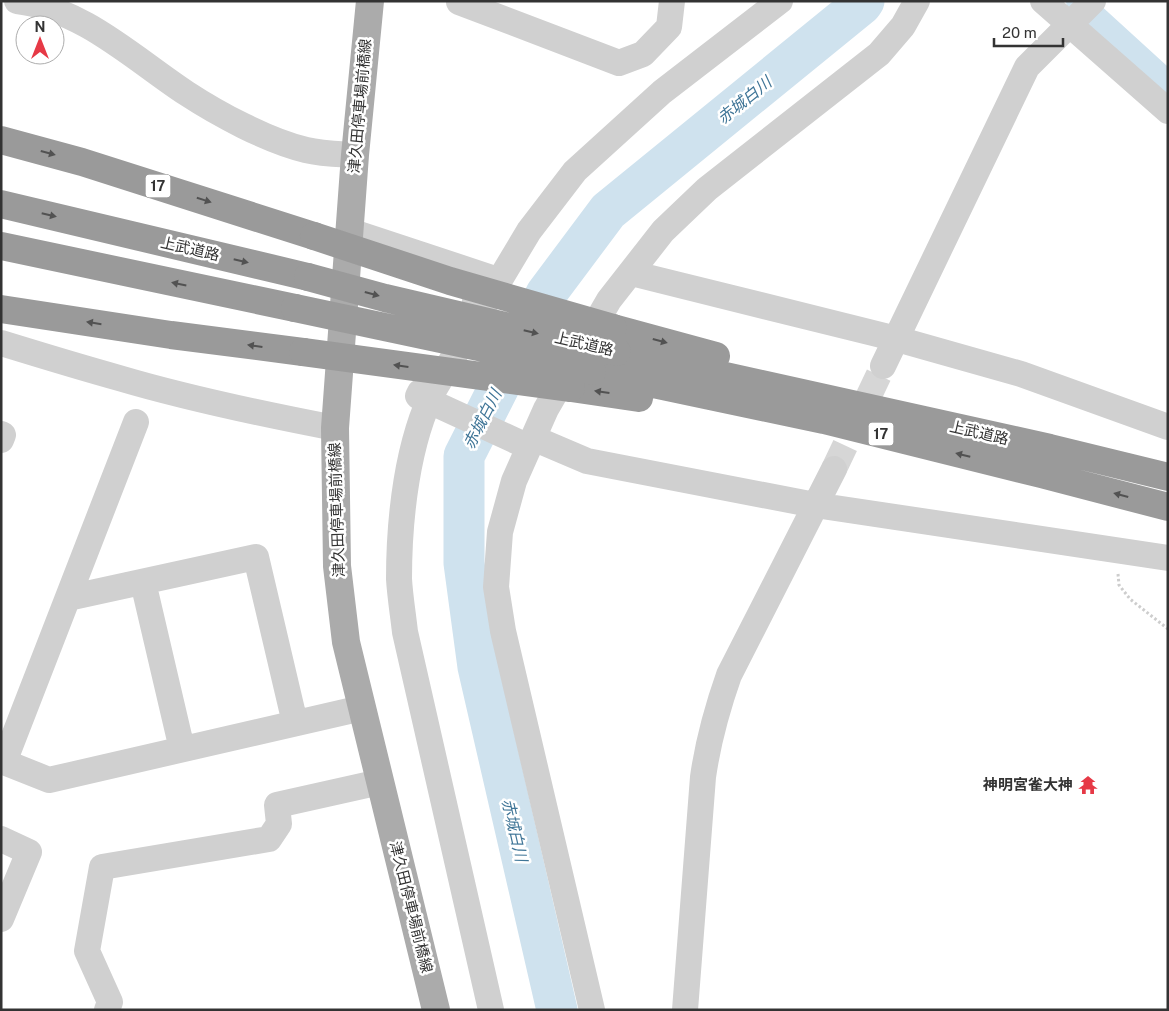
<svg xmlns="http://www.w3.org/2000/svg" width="1169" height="1011" font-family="'Public Sans','Noto Sans JP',sans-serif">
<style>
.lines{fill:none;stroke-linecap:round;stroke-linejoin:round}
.canal{stroke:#cfe2ee;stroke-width:24}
.river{stroke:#cfe2ee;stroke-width:41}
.minor-tunnel{stroke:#d6d6d6;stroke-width:26;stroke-dasharray:26 13;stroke-linecap:butt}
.path{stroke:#cdcdcd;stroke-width:3;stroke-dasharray:2.5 2.5;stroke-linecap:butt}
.minor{stroke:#d0d0d0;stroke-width:26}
.major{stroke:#ababab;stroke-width:28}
.highway{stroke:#9a9a9a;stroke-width:28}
.highway-bridge{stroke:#9a9a9a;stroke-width:28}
.oneway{fill:#525252}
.labels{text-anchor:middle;stroke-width:5;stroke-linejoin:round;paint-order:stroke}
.shield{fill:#fff;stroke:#707070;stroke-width:1}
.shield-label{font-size:14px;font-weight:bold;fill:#333}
.street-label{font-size:15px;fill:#333;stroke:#fff}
.poi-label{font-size:15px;font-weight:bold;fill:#333;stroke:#fff;text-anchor:end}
.water-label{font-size:16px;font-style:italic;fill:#3f7597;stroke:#fff}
</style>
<rect width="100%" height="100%" fill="#fff"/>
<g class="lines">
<path class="canal" d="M1078 1 1168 83"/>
<path class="river" d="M557 1010 478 667 464 563V456L546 294 608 211 862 4 864 1"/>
<path class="minor-tunnel" d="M834 469 883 366"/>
<path class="path" d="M1118 574 1119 585 1130 599 1168 629"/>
<path class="minor" d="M17 1C83 9 133 58 186 93 218 114 268 141 306 150 322 154 338 154 355 155
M1043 1 1168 111
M459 2 619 63 643 54 669 27 672 1
M350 231 489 277 475 301
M631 273 897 339 1021 374 1168 427
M1 343C40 355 79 367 119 378 190 399 262 414 335 428
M883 366 1027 67 1093 1
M420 392 418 396 529 447
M136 422 4 762 49 780 362 708
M1 434 3 435 1 440
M533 438 587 461 815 505 1168 558
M143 582 182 749
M68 598 256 557 295 723
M1 839 29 852 1 919
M107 1010 110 1002 87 951 102 867 269 839 279 824 277 805 380 782
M491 1010 405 632C403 614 400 596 399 579 399 519 407 441 435 388L529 231 575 171 662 92 780 1
M592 1010 503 631 496 587 500 532 514 481 546 409 609 300 663 231 707 189 879 54 903 26 917 1
M685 1010 703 777C708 742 717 709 729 675L834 469"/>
<path class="major" d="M370 1 355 155 335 428 337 566 346 642 436 1010"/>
<path class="highway" d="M1 140 82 162 314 236
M1 204 308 277
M1 246 295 308
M1 309 171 335 303 352
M613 328 716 356
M617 352 1050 448 1168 477
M592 371 824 420 1041 474 1168 507
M571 388 639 398"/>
<path class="highway-bridge" d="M314 236 450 281 613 328
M308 277 385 298 617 352
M295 308 592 371
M303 352 571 388"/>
</g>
<defs><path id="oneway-solid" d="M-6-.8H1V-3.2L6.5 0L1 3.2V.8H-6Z" transform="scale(1.25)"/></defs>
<g class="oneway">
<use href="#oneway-solid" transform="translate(48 153) rotate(15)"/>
<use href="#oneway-solid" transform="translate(204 200) rotate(17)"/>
<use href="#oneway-solid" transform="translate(49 215) rotate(13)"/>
<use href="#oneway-solid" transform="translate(241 261) rotate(13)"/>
<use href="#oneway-solid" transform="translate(179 284) rotate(-168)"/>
<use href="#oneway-solid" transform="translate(372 294) rotate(15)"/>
<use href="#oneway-solid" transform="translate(94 323) rotate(-171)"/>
<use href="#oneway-solid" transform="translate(531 332) rotate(13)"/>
<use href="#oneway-solid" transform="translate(660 341) rotate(15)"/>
<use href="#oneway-solid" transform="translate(255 346) rotate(-172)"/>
<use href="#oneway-solid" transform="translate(401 366) rotate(-172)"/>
<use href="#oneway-solid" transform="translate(602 392) rotate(-172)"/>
<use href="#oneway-solid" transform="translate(963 455) rotate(-166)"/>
<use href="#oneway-solid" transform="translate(1121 495) rotate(-165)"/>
</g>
<defs>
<g id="temple-bare" transform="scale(1.5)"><path d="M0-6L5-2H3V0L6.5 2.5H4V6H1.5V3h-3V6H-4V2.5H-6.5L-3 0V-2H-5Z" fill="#e63946" stroke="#fff" stroke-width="2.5" paint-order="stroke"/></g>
</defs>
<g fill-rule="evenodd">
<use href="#temple-bare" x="1088" y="785"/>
</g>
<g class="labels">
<g class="shield">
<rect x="145.5" y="174.5" width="25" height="23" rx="4"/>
<rect x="868.5" y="422.5" width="25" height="23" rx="4"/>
</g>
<g class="shield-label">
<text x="158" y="191">17</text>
<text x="881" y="439">17</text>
</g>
<g class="street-label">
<text transform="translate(360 106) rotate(-85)" y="5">津久田停車場前橋線</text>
<text transform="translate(190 249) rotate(13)" y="5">上武道路</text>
<text transform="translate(584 344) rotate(13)" y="5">上武道路</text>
<text transform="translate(979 433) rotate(13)" y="5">上武道路</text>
<text transform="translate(337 510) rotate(-92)" y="5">津久田停車場前橋線</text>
<text transform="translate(411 907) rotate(76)" y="5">津久田停車場前橋線</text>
</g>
<g class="poi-label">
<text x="1073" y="790">神明宮雀大神</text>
</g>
<g class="water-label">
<text transform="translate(744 100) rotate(-39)" y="6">赤城白川</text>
<text transform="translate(482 419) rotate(-63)" y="6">赤城白川</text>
<text transform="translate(515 830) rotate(77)" y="6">赤城白川</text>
</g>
</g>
<rect width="1169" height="1011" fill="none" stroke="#333333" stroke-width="5"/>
<g transform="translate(40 40)"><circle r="24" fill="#ffffff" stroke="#adadad"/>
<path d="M0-4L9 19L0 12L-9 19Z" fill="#e63946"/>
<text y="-8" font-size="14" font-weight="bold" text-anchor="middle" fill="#333333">N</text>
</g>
<path d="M994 38v8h69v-8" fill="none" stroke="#333333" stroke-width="2.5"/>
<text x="1002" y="38" font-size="15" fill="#333333" stroke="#ffffff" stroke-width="4" paint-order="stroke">20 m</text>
</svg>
